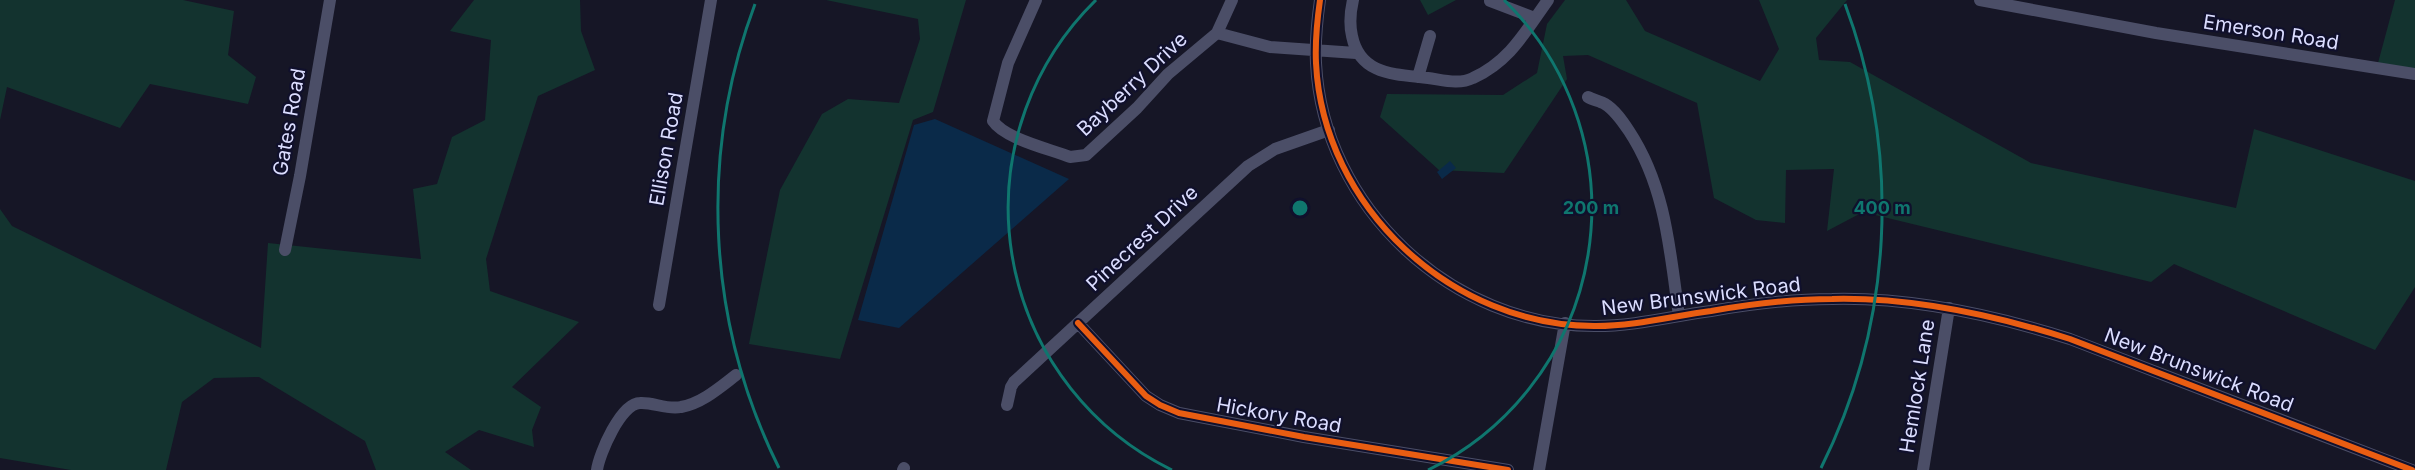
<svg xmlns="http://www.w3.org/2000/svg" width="2415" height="470" font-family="Inter,sans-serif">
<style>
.green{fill:#13332f}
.water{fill:#0a2a49}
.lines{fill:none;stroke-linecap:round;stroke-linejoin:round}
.minor{stroke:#4b4e67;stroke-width:12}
.cycleway-casing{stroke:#10102c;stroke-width:10}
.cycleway{stroke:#e95d12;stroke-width:6}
.ring{fill:none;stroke:#0f766e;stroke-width:3}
.labels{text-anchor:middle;stroke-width:4.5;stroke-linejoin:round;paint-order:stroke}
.street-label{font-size:20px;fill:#dbddff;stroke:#10102c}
.centre{fill:#0f766e;stroke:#10102c;stroke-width:3}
.ring-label{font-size:18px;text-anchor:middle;font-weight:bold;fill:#0f766e;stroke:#10102c;stroke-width:4.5;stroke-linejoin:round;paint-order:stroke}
</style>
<rect width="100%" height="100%" fill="#161626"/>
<path class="green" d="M0 0H183L234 11 228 55 256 77 248 104 150 84 120 128 7 87 0 120Z
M474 0H580L581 31 595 70 538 96 486 259 490 291 579 322 512 387 541 407 532 430 534 447 479 430 445 452 471 470H376L365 441 259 377 214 378 182 402 166 470H71L0 458V209L12 226 261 348 268 243 421 259 413 189 437 184 452 137 485 120 491 40 450 31Z
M826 0H966L933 112 913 120 840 359 749 344 780 190 822 114 848 99 899 103 920 39 918 19Z
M1420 0H1456L1428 15Z
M1565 0H1626L1645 31 1760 81 1779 49 1759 0H1847L1816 38 1819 60 1850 62 2031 163 2236 208 2254 129 2415 181V287L2375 350 2174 264 2151 282 1863 212 1827 231 1834 169 1786 170 1785 223 1756 220 1714 198 1697 103 1588 55 1563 56 1567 79 1504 173 1439 170 1380 117 1387 94 1503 95 1537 73 1547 24Z
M2395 0H2415V69L2378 63Z"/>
<path class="water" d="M935 119 1069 179 899 328 858 320 914 125Z
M1450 161 1456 168 1442 179 1437 172Z"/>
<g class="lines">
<path class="minor" d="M1036 0 1008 63 993 121C1005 139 1050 149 1070 157L1086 155 1137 108 1168 74 1217 33 1232 0
M1320 0C1317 21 1315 42 1316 63 1323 207 1452 327 1596 326 1635 326 1673 316 1711 311 1751 304 1792 299 1832 299 1913 297 1994 315 2070 339L2412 470
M1353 0C1350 13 1349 23 1352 36 1360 75 1394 74 1428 78 1443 80 1459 85 1473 78 1510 61 1525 32 1548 0
M1980 0 2156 33 2415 74
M1490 1 1535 18
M1217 33 1270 47 1356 53
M1418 77 1430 36
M1588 97C1593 100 1600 101 1605 104 1615 110 1623 122 1629 131 1666 187 1670 252 1679 316
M285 250 300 176 330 0
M659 305 711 0
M1078 323 1146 396 1160 405 1179 413 1304 437 1508 470
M1007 405 1011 387 1014 382 1248 166 1275 149 1329 130
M597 470C599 454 621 403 640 403 653 402 667 410 681 407 702 403 719 388 736 375
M903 470 904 468
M1539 470 1565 323
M1923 470 1949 308"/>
<g class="cycleway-casing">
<path id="cycleway" d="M1320 0C1317 21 1315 42 1316 63 1323 207 1452 327 1596 326 1635 326 1673 316 1711 311 1751 304 1792 299 1832 299 1913 297 1994 315 2070 339L2412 470
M1078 323 1146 396 1160 405 1179 413 1304 437 1508 470"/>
</g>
<use href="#cycleway" class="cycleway"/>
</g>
<g class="ring">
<path d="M1172 470A291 291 0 0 1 1096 0M1504 0A291 291 0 0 1 1428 470"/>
<path d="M779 468A582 582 0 0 1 755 4M1845 4A582 582 0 0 1 1821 468"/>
</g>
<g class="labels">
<g class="street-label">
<text transform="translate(2271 32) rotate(9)" y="7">Emerson Road</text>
<text transform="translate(1132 84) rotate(-43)" y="7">Bayberry Drive</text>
<text transform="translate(289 122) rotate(-80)" y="7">Gates Road</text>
<text transform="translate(666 149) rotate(-80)" y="7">Ellison Road</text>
<text transform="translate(1142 238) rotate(-43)" y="7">Pinecrest Drive</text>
<text transform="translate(1701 296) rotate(-7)" y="7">New Brunswick Road</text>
<text transform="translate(2199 370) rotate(21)" y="7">New Brunswick Road</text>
<text transform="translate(1917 386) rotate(-81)" y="7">Hemlock Lane</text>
<text transform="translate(1279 415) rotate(10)" y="7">Hickory Road</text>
</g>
</g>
<circle cx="1300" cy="208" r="9" class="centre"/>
<g class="ring-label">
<text x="1591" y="214">200 m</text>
<text x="1882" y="214">400 m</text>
</g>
</svg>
